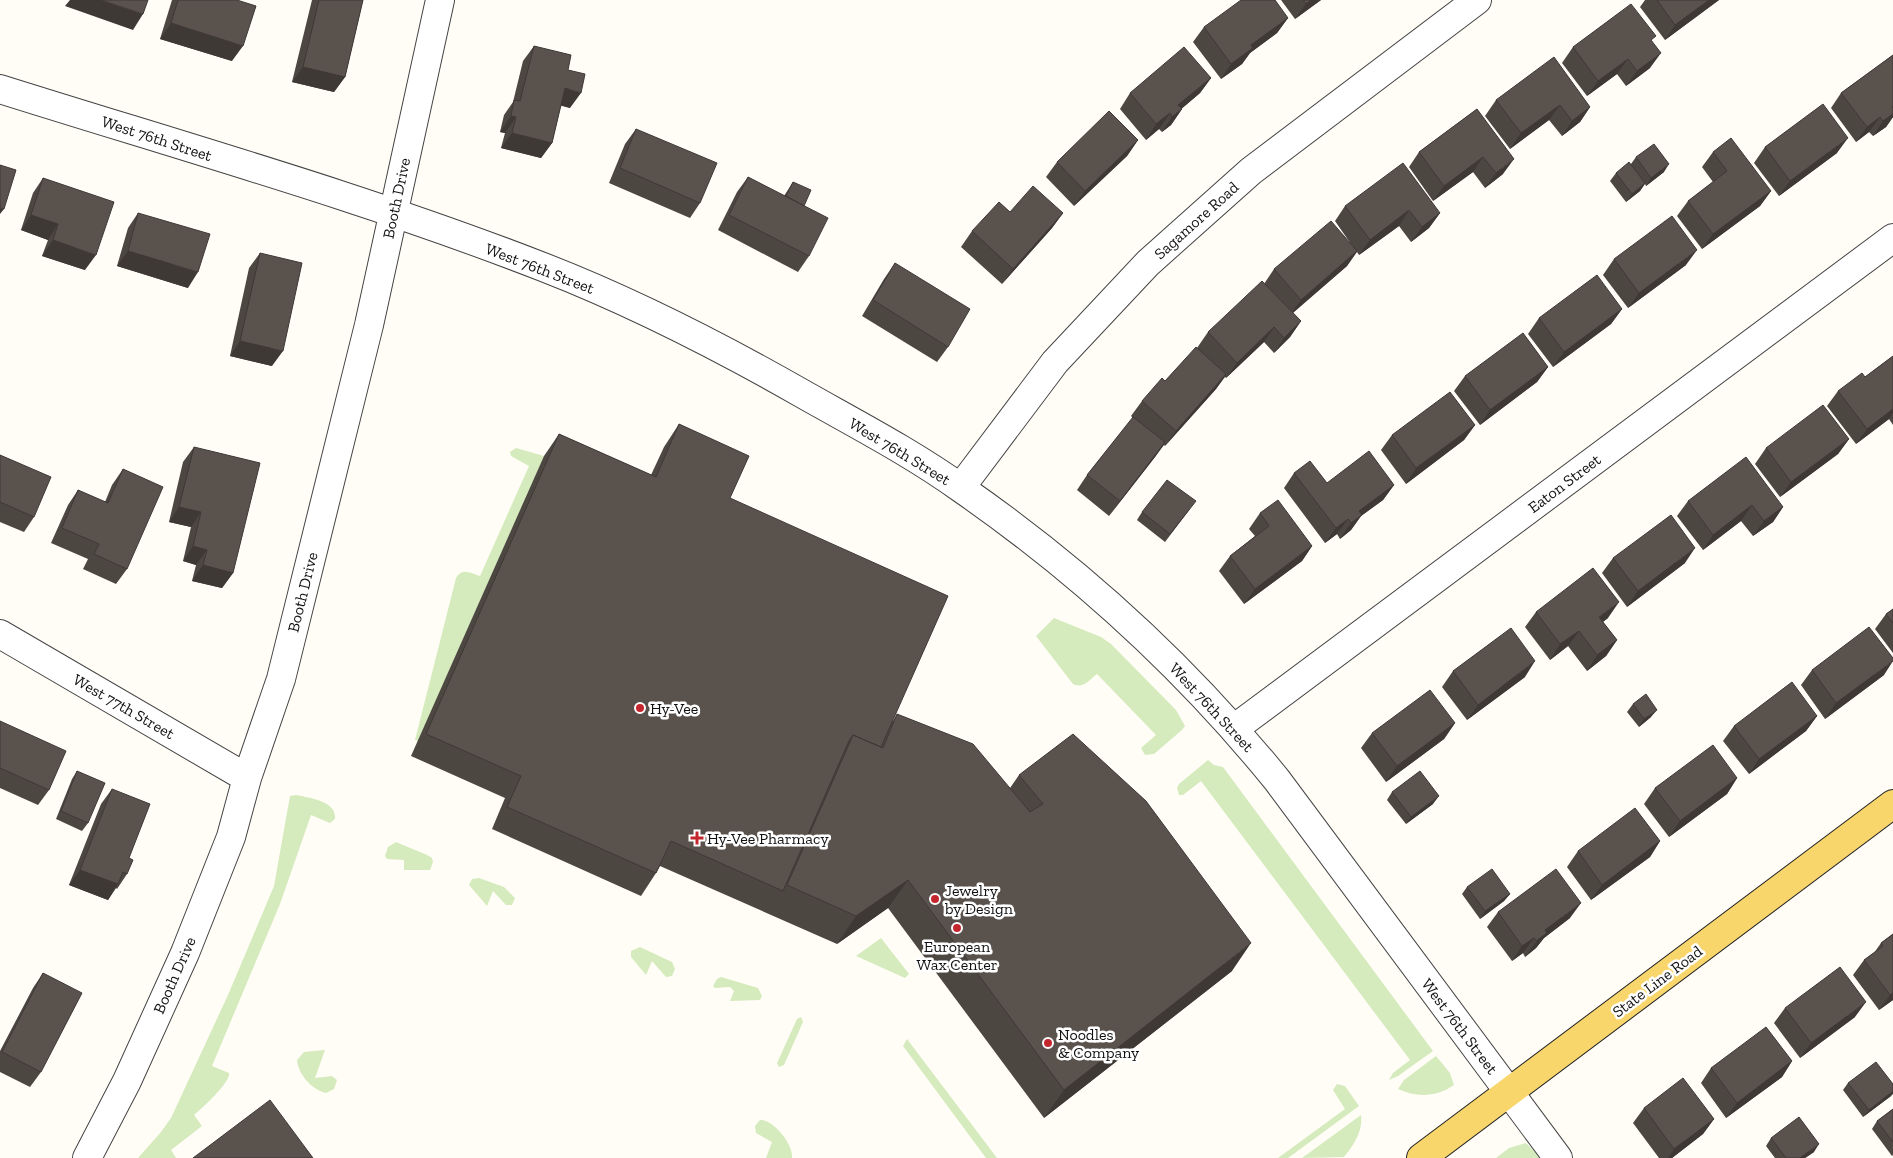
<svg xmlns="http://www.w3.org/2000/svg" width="1893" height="1158" font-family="'Zilla Slab',serif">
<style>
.green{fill:#d5ebbd}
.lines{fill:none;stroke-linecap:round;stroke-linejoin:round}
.minor-casing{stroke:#444;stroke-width:30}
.major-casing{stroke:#222;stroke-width:30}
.minor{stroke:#fff;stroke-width:28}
.major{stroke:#f9d66b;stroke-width:28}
.wall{fill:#4d4742}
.shaded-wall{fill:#3f3936}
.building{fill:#5a524d;stroke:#3f3936}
.poi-dot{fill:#c4262e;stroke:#fff;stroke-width:2}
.labels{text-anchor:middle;stroke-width:5;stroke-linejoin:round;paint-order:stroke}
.street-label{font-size:16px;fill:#111;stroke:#fff}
.poi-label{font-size:16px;fill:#111;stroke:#fff;text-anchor:start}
</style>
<rect width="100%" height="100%" fill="#fffdf5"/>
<path class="green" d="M516 448 544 456 418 741 415 740 456 578C462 567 471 573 480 576L529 466 511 456 510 452Z
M1054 618 1101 637 1111 644 1176 710 1185 726 1182 730 1154 754 1145 755 1141 748 1156 735 1097 674C1089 680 1084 689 1073 684L1036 636Z
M1208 760 1214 765 1223 767 1433 1051 1398 1076 1389 1080 1393 1073 1410 1060 1201 781 1183 795H1179L1177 788 1179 784Z
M296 795C310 798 337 801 335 819L330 823 311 815 280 904 212 1066 229 1073C231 1082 202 1108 194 1115L202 1126 171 1150 176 1158H138L161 1132 171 1118 228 995 274 886 290 796Z
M396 842 427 855 432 858 433 862 430 870H404V860L387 859 385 856 388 847Z
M479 878 504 887 515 898 512 905H506L493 891 487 906 469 885 472 879Z
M881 938 909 974 905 978 856 956Z
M640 947 672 962 675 969 672 976 666 977 652 961 646 975 631 957V951Z
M721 977 758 988 762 996 760 1000 730 1001 734 991 730 987 715 988 713 986 717 979Z
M801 1017 803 1022 784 1065 779 1067 777 1063 797 1019Z
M907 1039 997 1158H986L903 1046Z
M325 1050 315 1078 332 1076 337 1080 334 1089 326 1093C312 1090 298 1074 297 1060L304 1052Z
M1436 1056 1450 1073 1454 1085C1437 1097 1417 1098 1398 1089L1404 1080Z
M1337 1084 1345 1086 1359 1106 1288 1158H1278L1345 1109 1333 1090Z
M1361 1115C1363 1131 1354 1145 1344 1157L1302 1158Z
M760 1120C773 1119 794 1145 792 1158H766L772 1142 756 1133 755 1126Z
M1526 1143 1541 1158H1496L1509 1148Z"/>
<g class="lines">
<g class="minor-casing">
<path id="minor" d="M0 89C181 146 366 198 543 267 633 302 719 346 803 394 856 424 912 453 962 489 1080 571 1186 668 1277 780L1558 1158
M961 487 1055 362 1148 263 1251 171 1477 0
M0 634 247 778
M1235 728 1893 238
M87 1158 127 1081 185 953 231 837 247 778 281 679 369 325 440 0"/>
</g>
<g class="major-casing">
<path id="major" d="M1421 1158 1893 804"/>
</g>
<use href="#minor" class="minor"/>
<use href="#major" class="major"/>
</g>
<path class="wall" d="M172 0H237L232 61 160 39Z
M312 0H363L345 77 334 92 292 82Z
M1281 0H1321L1295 19Z
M1645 0H1719L1665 40 1640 7Z
M1288 18 1277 33 1250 53 1242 64 1221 79 1193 42 1204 27Z
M1652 41 1650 68 1626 86 1617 74 1587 96 1562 63 1573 47Z
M534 46 568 70 570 108 561 105 552 143 541 158 501 148 505 133 500 132 504 115 513 102 523 61Z
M1893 55V117L1886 127 1873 136 1869 132 1856 142 1831 108 1841 93Z
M1211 78 1200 93 1181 109H1182L1171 125 1162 132 1159 129 1146 140 1120 109 1130 93Z
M1496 100 1590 107 1580 122 1562 136 1549 120 1510 149 1485 116Z
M1477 109 1503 174 1485 188 1473 172 1433 201 1409 167 1419 152Z
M636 129 700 203 690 218 609 183 625 144Z
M1138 140 1127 156 1074 206 1046 177 1057 162Z
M1765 147 1837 153 1779 196 1754 163Z
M1713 152 1771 191 1760 206 1702 249 1677 216 1688 201 1713 182 1702 167Z
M1636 157 1664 172 1646 186 1645 184 1640 191 1626 202 1610 181 1616 173 1631 164Z
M748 177 784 196 793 182 804 206 809 256 798 272 718 230 737 192Z
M43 178 85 270 42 256 48 240 21 230 33 193Z
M1345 206 1440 213 1429 228 1411 242 1399 226 1359 255 1357 252 1347 266 1293 313 1301 321 1290 337 1274 353 1264 342 1226 378 1225 377 1216 389 1165 446 1164 445 1155 457 1109 516 1077 490 1087 475 1133 418 1131 416 1142 401 1165 381 1197 348 1208 332 1264 284 1274 269 1353 247 1335 221Z
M1010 212 1063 213 1052 228 1002 284 961 247 972 231Z
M138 213 188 288 117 266 128 228Z
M260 253 272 366 230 356 249 268Z
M1614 259 1686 265 1628 308 1603 275Z
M895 263 948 347 937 362 862 316 884 279Z
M1622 309 1611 324 1553 367 1528 334 1539 318Z
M1893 356V425L1889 419 1856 444 1827 406 1838 391 1865 377Z
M1548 367 1537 382 1480 425 1454 391 1465 376Z
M679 424 730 498 893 721 897 714 1010 788 1019 775 1232 971 1044 1118 888 908 837 944 660 866 656 873 641 896 492 829 505 798 411 756 544 456 559 434 651 475 664 447Z
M1475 425 1464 440 1406 484 1381 450 1392 435Z
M1849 439 1838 454 1780 497 1755 464 1766 448Z
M194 447 233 573 222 588 192 581 196 565 183 561 191 527 169 522 183 462Z
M0 455 34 517 24 532 0 522Z
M123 469 127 569 116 584 83 569 88 559 51 543 68 505 78 490 105 502 112 485Z
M1294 473 1327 483 1394 485 1383 500 1361 516 1351 530 1340 539 1337 534 1325 543 1284 488Z
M1688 501 1783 507 1773 522 1753 536 1741 521 1703 550 1677 516Z
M1190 509 1165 542 1137 520 1142 512Z
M1260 513 1312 546 1302 561 1244 604 1219 571 1230 556 1255 536 1249 529Z
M1613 558 1685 563 1627 607 1602 573Z
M1893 609V653L1875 629 1886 614Z
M1536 612 1608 618 1603 622 1617 640 1606 656 1587 671 1568 646 1550 660 1525 627Z
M1812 670 1884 675 1825 719 1801 685Z
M1453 671 1525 677 1467 720 1442 687Z
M1633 704 1651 717 1639 727 1627 712Z
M1817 716 1806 731 1749 774 1723 741 1734 726Z
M0 721 49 790 38 805 0 788Z
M1455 723 1444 739 1386 782 1361 748 1372 733Z
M77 771 88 823 82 831 56 819 72 779Z
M1737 778 1727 794 1669 837 1644 804 1655 788Z
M112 789 129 858 127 874 117 889 116 888 108 900 69 885 101 804Z
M1392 792 1433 804 1406 824 1387 800Z
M1660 841 1650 857 1591 900 1567 867 1578 851Z
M1467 887 1510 894 1504 901 1480 919 1462 894Z
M1498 912 1570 918 1544 938 1536 948 1525 957 1523 953 1512 961 1487 927Z
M1893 934V1000L1879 1010 1853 975 1864 960 1874 953 1881 943Z
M43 973 41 1072 30 1087 0 1072V1051L33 988Z
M1785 1008 1855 1017 1800 1058 1774 1023Z
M1792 1061 1782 1077 1726 1118 1701 1083 1711 1068Z
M1848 1083 1891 1096 1863 1117 1843 1090Z
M1644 1108 1714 1119 1703 1134 1672 1158H1659L1633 1123Z
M1893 1109V1155L1892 1156 1872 1129 1877 1121Z
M1771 1138 1814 1152 1805 1158H1775L1766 1146Z"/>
<path class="shaded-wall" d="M70 0H101L143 14 133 30 65 6Z
M1311 0H1321L1295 19 1306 4Z
M1709 0H1719L1665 40 1675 25Z
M1288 18 1277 33 1250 53 1242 64 1221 79 1231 64 1251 45Z
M171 23 243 46 232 61 160 39Z
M1661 53 1650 68 1626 86 1637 71Z
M1628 59 1617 74 1587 96 1598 81Z
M303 67 345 77 334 92 292 82Z
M1211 78 1200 93 1172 117 1178 105Z
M565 88 581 93 570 108 554 104Z
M1560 105 1549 120 1510 149 1521 133Z
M1590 107 1580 122 1562 136 1572 121Z
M1182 109 1171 125 1162 132 1172 117Z
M1170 113 1159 129 1146 140 1156 124Z
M1893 114V117L1886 127 1873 136 1883 121Z
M511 116 516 117 505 133 500 132Z
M1880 117 1869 132 1856 142 1867 127Z
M512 133 552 143 541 158 501 148Z
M1848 138 1837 153 1779 196 1790 181Z
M1138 140 1127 156 1074 206 1085 191Z
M1483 157 1473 172 1433 201 1444 186Z
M1514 159 1503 174 1485 188 1496 173Z
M1669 164 1664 172 1646 186 1651 178Z
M1645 183 1640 191 1626 202 1632 194Z
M1771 191 1760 206 1702 249 1713 234Z
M0 208 4 209 0 214Z
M1409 210 1399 226 1359 255 1370 240Z
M1063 213 1052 228 1002 284 1013 269Z
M1440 213 1429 228 1411 242 1422 227Z
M31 215 58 224 48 240 21 230Z
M53 240 96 255 85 270 42 256Z
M1697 250 1686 265 1628 308 1639 293Z
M128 251 198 272 188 288 117 266Z
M1357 251 1347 266 1290 315 1301 300Z
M1622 309 1611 324 1553 367 1564 352Z
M1301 321 1290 337 1274 353 1284 338Z
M1274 327 1264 342 1226 378 1237 363Z
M240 341 283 351 272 366 230 356Z
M1548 367 1537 382 1480 425 1490 410Z
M1226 374 1216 389 1165 446 1176 431Z
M1893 409V413L1889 419 1856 444 1867 429Z
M1475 425 1464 440 1406 484 1416 468Z
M1849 439 1838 454 1780 497 1791 482Z
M1165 442 1155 457 1109 516 1120 501Z
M1394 485 1383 500 1361 516 1351 530 1340 539 1359 511Z
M1752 505 1741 521 1703 550 1713 535Z
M179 507 201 512 191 527 169 522Z
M1783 507 1773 522 1753 536 1764 521Z
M1348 519 1337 534 1325 543 1336 528Z
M193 546 207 550 196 565 183 561Z
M1312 546 1302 561 1244 604 1255 589Z
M1695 548 1685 563 1627 607 1638 591Z
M203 565 233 573 222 588 192 581Z
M1619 602 1608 618 1589 632 1599 617Z
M1579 631 1568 646 1550 660 1560 644Z
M1617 640 1606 656 1587 671 1597 655Z
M1535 661 1525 677 1467 720 1478 705Z
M1893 661 1884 675 1825 719 1836 703Z
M1657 710 1651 717 1639 727 1644 719Z
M1817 716 1806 731 1749 774 1759 759Z
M1455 723 1444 739 1386 782 1397 766Z
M1737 778 1727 794 1669 837 1680 821Z
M1439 796 1433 804 1406 824 1411 817Z
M1660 841 1650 857 1591 900 1602 885Z
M80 870 118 884 108 900 69 885Z
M908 880 888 908 837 944 856 916Z
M1510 894 1504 901 1480 919 1485 911Z
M1581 903 1570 918 1544 938 1536 948 1525 957 1545 930Z
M1534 938 1523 953 1512 961 1522 946Z
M1251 943 1232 971 1044 1118 1064 1090Z
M1893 993V1000L1879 1010 1890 995Z
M1866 1002 1855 1017 1800 1058 1811 1043Z
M1792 1061 1782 1077 1726 1118 1737 1103Z
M1893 1091V1094L1891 1096 1863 1117 1869 1110Z
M1714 1119 1703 1134 1672 1158H1668L1674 1149Z
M1819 1144 1814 1152 1805 1158H1800Z"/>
<path class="building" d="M101 0H148L143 14Z
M178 0H237L256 6 243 46 171 23Z
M319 0H363L345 77 303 67Z
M1241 0H1275L1288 18 1251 45 1253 48 1231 64 1204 27Z
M1303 0H1311L1306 4Z
M1657 0H1709L1675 25Z
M1631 4 1656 36 1651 40 1661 53 1637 71 1628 59 1598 81 1573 47Z
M534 46 571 55 568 70 585 74 581 93 565 88 552 143 512 133 516 117 511 116 514 100 520 101Z
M1184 47 1211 78 1178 105 1182 109 1172 117 1170 113 1156 124 1130 93Z
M1893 55V106L1892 107 1893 108V114L1883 121 1880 117 1867 127 1841 93Z
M1554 57 1590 107 1572 121 1560 105 1521 133 1496 100Z
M1823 104 1848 138 1790 181 1765 147Z
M1477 109 1514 159 1496 173 1483 157 1444 186 1419 152Z
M1109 111 1138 140 1085 191 1057 162Z
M636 129 717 163 700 203 620 168Z
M1731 138 1771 191 1713 234 1688 201 1727 171 1713 152Z
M1654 144 1669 164 1651 178 1636 157Z
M1629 162 1645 183 1632 194 1616 173Z
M1403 163 1440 213 1422 227 1409 210 1370 240 1345 206Z
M0 165 16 170 4 209 0 208Z
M748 177 828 218 809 256 729 215Z
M43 178 114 202 96 255 53 240 58 224 31 215Z
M793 182 811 190 804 206 786 196Z
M1033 186 1063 213 1013 269 972 231 999 202 1010 212Z
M138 213 210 234 198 272 128 251Z
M1672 216 1697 250 1639 293 1614 259Z
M1331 221 1357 251 1301 300 1274 269Z
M260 253 302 263 283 351 240 341Z
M895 263 970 309 948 347 873 300Z
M1597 275 1622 309 1564 352 1539 318Z
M1262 281 1301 321 1284 338 1274 327 1237 363 1208 332Z
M1523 333 1548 367 1490 410 1465 376Z
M1196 347 1226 374 1176 431 1142 401 1162 378 1165 381Z
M1893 356V409L1867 429 1838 391 1862 373 1865 377Z
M1450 392 1475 425 1416 468 1392 435Z
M1823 405 1849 439 1791 482 1766 448Z
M1133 417 1165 442 1120 501 1087 475Z
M679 424 749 456 730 498 948 596 881 747 853 735 849 741 783 891 671 841 656 873 507 807 521 776 426 734 559 434 656 477Z
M194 447 260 463 233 573 203 565 207 550 193 546 201 512 179 507Z
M1369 451 1394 485 1359 511 1362 515 1351 523 1348 519 1336 528 1294 473 1310 461 1327 483Z
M0 455 51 477 34 517 0 502Z
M1746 457 1783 507 1764 521 1752 505 1713 535 1688 501Z
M123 469 163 487 127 569 94 554 99 544 62 528 78 490 108 503Z
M1167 480 1196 501 1170 534 1142 512Z
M1278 500 1312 546 1255 589 1230 556 1269 526 1260 513Z
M1671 515 1695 548 1638 591 1613 558Z
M1593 568 1619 602 1599 617 1617 640 1597 655 1579 631 1560 644 1536 612Z
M1893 609V623L1886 614Z
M1869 627 1893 658V661L1836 703 1812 670Z
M1511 628 1535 661 1478 705 1453 671Z
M1792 682 1817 716 1759 759 1734 726Z
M1430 690 1455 723 1397 766 1372 733Z
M1646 694 1657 710 1644 719 1633 704Z
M897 714 973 744 1030 812 1043 804 1019 775 1073 734 1146 801 1251 943 1064 1090 908 880 856 916 787 885 853 735 883 748Z
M0 721 66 751 49 790 0 768Z
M1713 745 1737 778 1680 821 1655 788Z
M77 771 105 783 88 823 61 811Z
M1420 771 1439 796 1411 817 1392 792Z
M112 789 150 804 129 858 133 860 127 874 123 872 118 884 80 870Z
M1635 808 1660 841 1602 885 1578 851Z
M1492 869 1510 894 1485 911 1467 887Z
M1556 869 1581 903 1545 930 1547 933 1536 941 1534 938 1522 946 1498 912Z
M1893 934V993L1890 995 1864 960 1883 946 1881 943Z
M1840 967 1866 1002 1811 1043 1785 1008Z
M43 973 82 993 41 1072 2 1052Z
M1766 1027 1792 1061 1737 1103 1711 1068Z
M1876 1062 1893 1084V1091L1869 1110 1848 1083Z
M1683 1078 1714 1119 1674 1149 1644 1108Z
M270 1100 313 1158H193Z
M1893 1109V1142L1877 1121Z
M1799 1117 1819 1144 1800 1158H1786L1771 1138Z"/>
<g class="poi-dot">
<circle cx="640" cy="708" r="5"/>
<path d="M694.5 830.5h5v5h5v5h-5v5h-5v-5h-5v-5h5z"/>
<circle cx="935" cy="899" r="5"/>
<circle cx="957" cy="928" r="5"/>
<circle cx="1048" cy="1043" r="5"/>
</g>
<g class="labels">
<g class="street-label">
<text transform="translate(157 138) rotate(18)" y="6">West 76th Street</text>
<text transform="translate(396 198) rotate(-78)" y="6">Booth Drive</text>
<text transform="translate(1196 220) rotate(-42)" y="6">Sagamore Road</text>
<text transform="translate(540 268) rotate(21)" y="6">West 76th Street</text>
<text transform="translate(900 451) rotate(31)" y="6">West 76th Street</text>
<text transform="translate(1564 483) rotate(-37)" y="6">Eaton Street</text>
<text transform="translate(302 592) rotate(-76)" y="6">Booth Drive</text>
<text transform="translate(124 706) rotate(30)" y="6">West 77th Street</text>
<text transform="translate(1212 707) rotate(47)" y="6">West 76th Street</text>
<text transform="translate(174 975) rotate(-66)" y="6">Booth Drive</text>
<text transform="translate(1657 981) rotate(-37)" y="6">State Line Road</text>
<text transform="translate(1460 1026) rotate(53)" y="6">West 76th Street</text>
</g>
<g class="poi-label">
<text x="650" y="714">Hy-Vee</text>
<text x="707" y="844">Hy-Vee Pharmacy</text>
<text x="945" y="896">Jewelry<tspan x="945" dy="18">by Design</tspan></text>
<text x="957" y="952" text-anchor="middle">European<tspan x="957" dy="18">Wax Center</tspan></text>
<text x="1058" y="1040">Noodles<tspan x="1058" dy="18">&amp; Company</tspan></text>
</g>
</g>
</svg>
